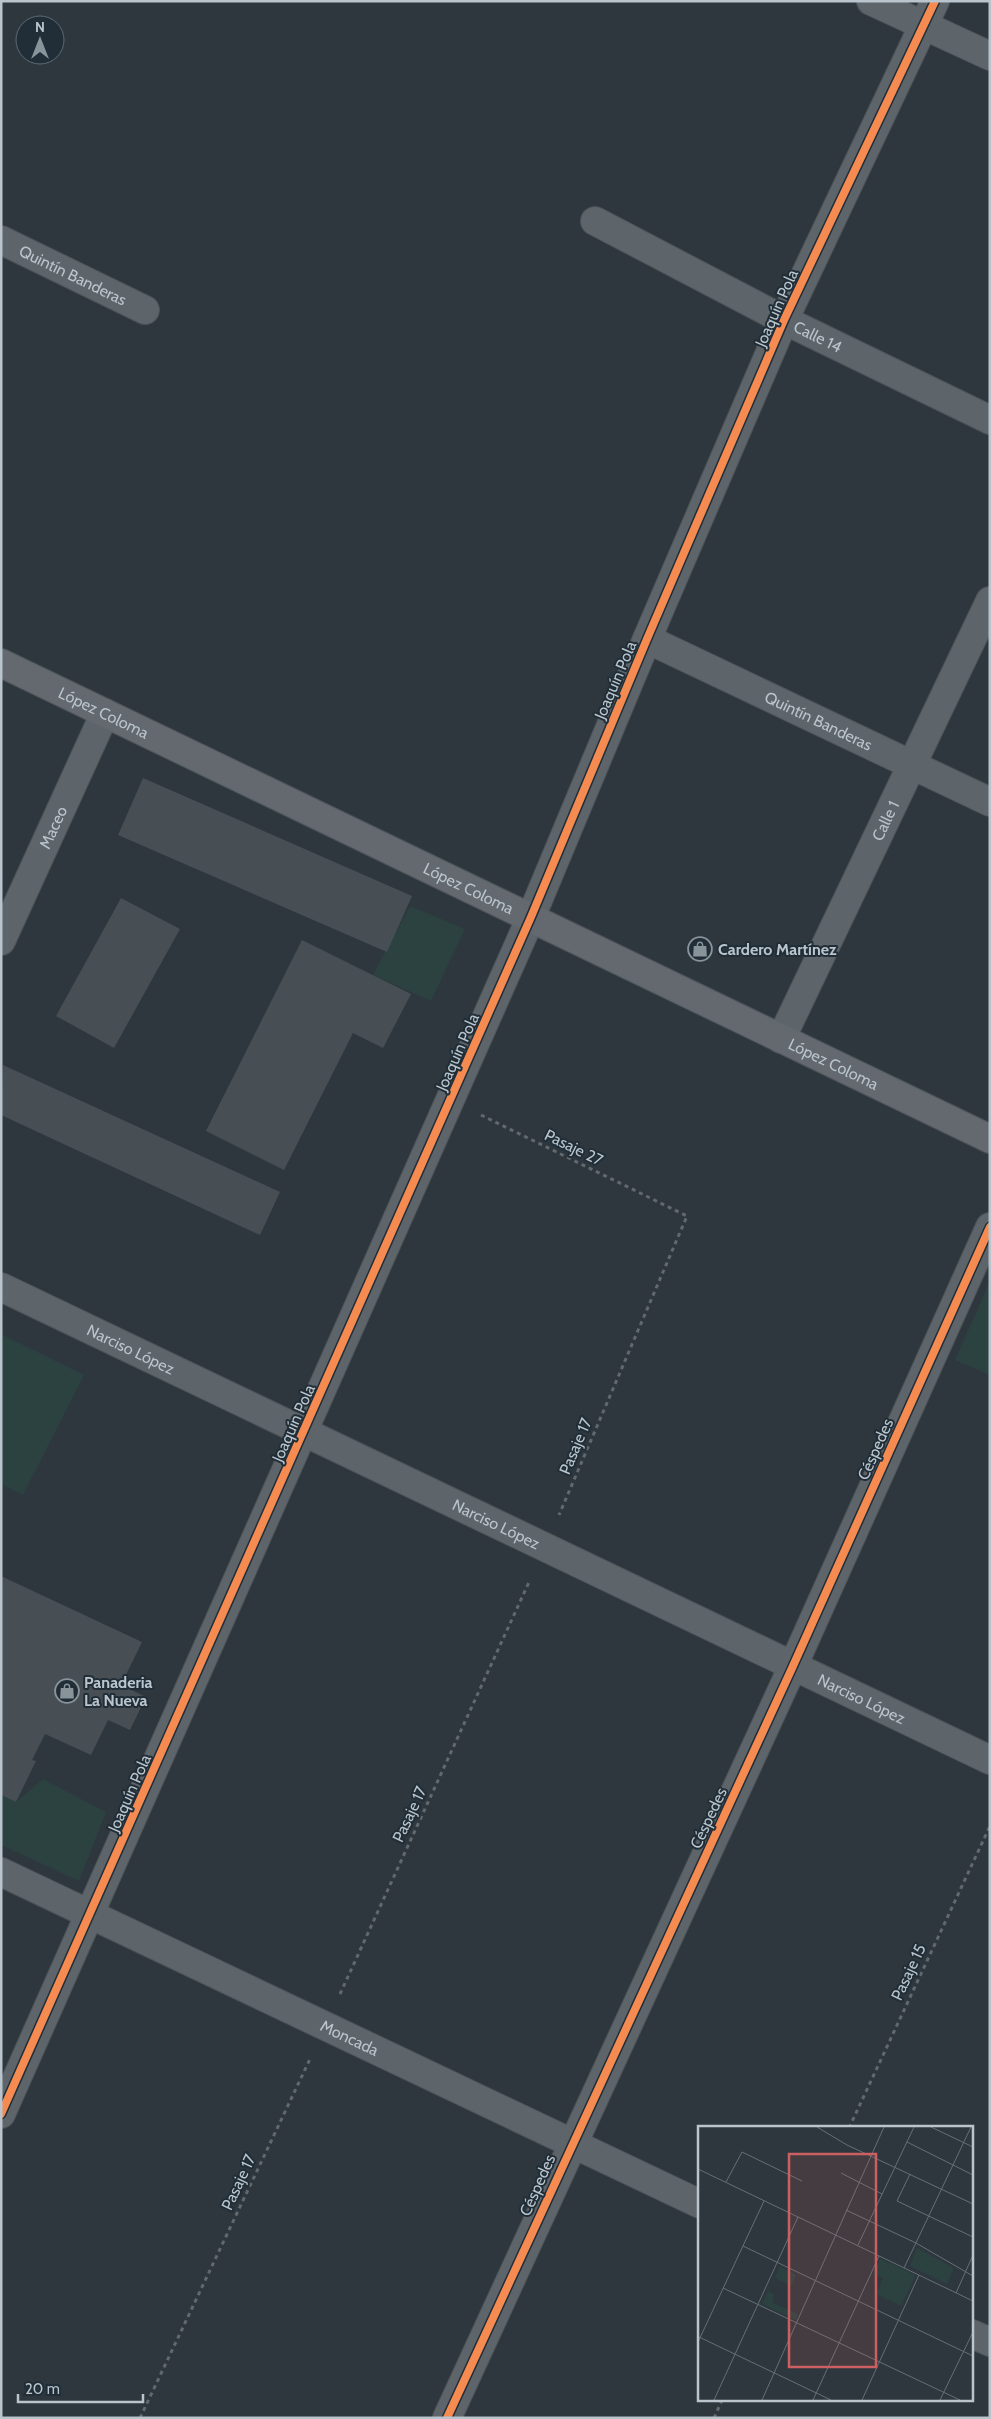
<svg xmlns="http://www.w3.org/2000/svg" width="991" height="2419" font-family="Cabin,sans-serif">
<style>
.green{fill:#2b4241}
.building{fill:#474f54}
.lines{fill:none;stroke-linecap:round;stroke-linejoin:round}
.street-casing{stroke:#4c5357;stroke-width:30}
.secondary-casing{stroke:#4c5357;stroke-width:30}
.path{stroke:#62696e;stroke-width:3;stroke-dasharray:4 4;stroke-linecap:butt}
.street{stroke:#5e656a;stroke-width:28}
.secondary{stroke:#63696e;stroke-width:28}
.cycleway-casing{stroke:#212e38;stroke-width:11}
.cycleway{stroke:#f68b52;stroke-width:8}
.labels{text-anchor:middle;stroke-width:4;stroke-linejoin:round;paint-order:stroke}
.street-label{font-size:16px;fill:#b9c4cc;stroke:#212e38}
.poi-label{font-size:16px;font-weight:bold;fill:#b9c4cc;stroke:#212e38;text-anchor:start}
.inset-road{fill:none;stroke:#666f76;stroke-width:1}
.view{fill:#cc5f61;fill-opacity:0.15;stroke:#cc5f61;stroke-width:2.5}
.inset-edge{fill:none;stroke:#b9c4cc;stroke-width:2.5}
</style>
<rect width="100%" height="100%" fill="#2e373d"/>
<path class="green" d="M410 906 465 929 431 1001 373 975Z
M990 1281V1375L955 1360Z
M1 1334 84 1375 23 1495 1 1484Z
M43 1779 106 1812 79 1881 1 1845V1795L16 1802Z"/>
<path class="building" d="M143 778 412 896 387 952 118 835Z
M121 898 180 929 114 1048 56 1016Z
M302 940 411 994 383 1048 353 1033 284 1170 206 1131Z
M3 1065 280 1192 260 1235 1 1115Z
M1 1576 142 1642 121 1685 146 1697 130 1730 108 1720 91 1755 45 1734 32 1760 36 1761 16 1802 1 1795Z"/>
<g class="lines">
<g class="street-casing">
<g id="street">
<path d="M871 1 990 56"/>
<path id="s1" d="M595 221 784 320 990 420"/>
<path id="s2" d="M1 240 145 310"/>
<path id="s3" d="M647 639 990 802"/>
<path id="s4" d="M1 941 105 713"/>
<path id="s5" d="M781 1039 990 601"/>
<path id="s6" d="M1 1287 990 1760"/>
<path id="s7" d="M1 1872 700 2204"/>
<path d="M1 2114 531 917 647 639 784 320 935 1"/>
<path d="M972 2334 990 2342"/>
<path d="M447 2418 793 1666 990 1227"/>
</g>
</g>
<g class="secondary-casing">
<g id="secondary">
<path id="s8" d="M1 663 990 1139"/>
</g>
</g>
<path class="path" d="M481 1115 687 1216 559 1515
M340 1994 530 1580
M849 2128 990 1826
M140 2418 310 2059
M714 2418 722 2400"/>
<use href="#street" class="street"/>
<use href="#secondary" class="secondary"/>
<g class="cycleway-casing">
<path id="cycleway" d="M1 2114 531 917 647 639 784 320 935 1
M447 2418 793 1666 990 1227"/>
</g>
<use href="#cycleway" class="cycleway"/>
</g>
<defs>
<g id="shop-ring" transform="scale(1.25)"><circle r="9.5" fill="#212e38" stroke="#88939a" stroke-width="1.5"/><path d="M-5-2.5h2.3a2.7 3.5 0 0 1 5.4 0H5L5.5 6h-11ZM-1.5-2.5h3a1.5 2.3 0 0 0-3 0Z" fill="#88939a"/></g>
</defs>
<g fill-rule="evenodd">
<use href="#shop-ring" x="700" y="949"/>
<use href="#shop-ring" x="67" y="1691"/>
</g>
<g class="labels">
<g class="street-label">
<text dy="6" stroke="none"><textPath href="#s2" startOffset="80">Quintín Banderas</textPath></text>
<text transform="translate(776 308) rotate(-66)" y="6">Joaquín Pola</text>
<text dy="6" stroke="none"><textPath href="#s1" startOffset="251">Calle 14</textPath></text>
<text transform="translate(615 680) rotate(-67)" y="6">Joaquín Pola</text>
<text dy="6" stroke="none"><textPath href="#s8" startOffset="114">López Coloma</textPath></text>
<text dy="6" stroke="none"><textPath href="#s3" startOffset="190">Quintín Banderas</textPath></text>
<text dy="6" stroke="none"><textPath href="#s5" startOffset="242">Calle 1</textPath></text>
<text dy="6" stroke="none"><textPath href="#s4" startOffset="125">Maceo</textPath></text>
<text dy="6" stroke="none"><textPath href="#s8" startOffset="519">López Coloma</textPath></text>
<text transform="translate(457 1052) rotate(-66)" y="6">Joaquín Pola</text>
<text dy="6" stroke="none"><textPath href="#s8" startOffset="924">López Coloma</textPath></text>
<text transform="translate(574 1147) rotate(26)" y="6">Pasaje 27</text>
<text dy="6" stroke="none"><textPath href="#s6" startOffset="144">Narciso López</textPath></text>
<text transform="translate(293 1423) rotate(-66)" y="6">Joaquín Pola</text>
<text transform="translate(575 1446) rotate(-67)" y="6">Pasaje 17</text>
<text transform="translate(875 1449) rotate(-66)" y="6">Céspedes</text>
<text dy="6" stroke="none"><textPath href="#s6" startOffset="549">Narciso López</textPath></text>
<text dy="6" stroke="none"><textPath href="#s6" startOffset="954">Narciso López</textPath></text>
<text transform="translate(129 1793) rotate(-66)" y="6">Joaquín Pola</text>
<text transform="translate(409 1814) rotate(-65)" y="6">Pasaje 17</text>
<text transform="translate(708 1818) rotate(-65)" y="6">Céspedes</text>
<text transform="translate(908 1972) rotate(-65)" y="6">Pasaje 15</text>
<text dy="6" stroke="none"><textPath href="#s7" startOffset="386">Moncada</textPath></text>
<text transform="translate(238 2182) rotate(-65)" y="6">Pasaje 17</text>
<text transform="translate(537 2185) rotate(-66)" y="6">Céspedes</text>
</g>
<g class="poi-label">
<text x="718" y="955">Cardero Martínez</text>
<text x="84" y="1688">Panaderia<tspan x="84" dy="18">La Nueva</tspan></text>
</g>
</g>
<g transform="translate(698 2126)">
<rect width="275" height="275" fill="#2e373d"/>
<path d="M219 122 256 142 249 158 212 140ZM182 133 218 149 203 180 178 168 185 152 175 148ZM82 141 98 149 93 160 77 152ZM70 165 76 168 75 177 100 188 98 194 64 178Z" fill="#2b4241"/>
<path class="inset-road" d="M119 1 149 19 275 78M233 1 275 21M209 16 275 49M0 43 275 175M143 47 184 68M212 48 199 75 275 111M28 56 44 26 104 55M148 84 218 117 275 150M160 119 216 1M45 120 275 230M206 142 273 1M25 162 262 274M258 167 275 129M1 211 133 274M0 216 66 75M16 274 100 91M64 274 186 1M115 274 181 130M164 274 221 149M242 274 275 206"/>
<path class="view" d="M91 28H178V241H91Z"/>
<rect width="275" height="275" class="inset-edge"/>
</g>
<rect width="991" height="2419" fill="none" stroke="#b9c4cc" stroke-width="5"/>
<g transform="translate(40 40)"><circle r="24" fill="#212e38" stroke="#5e6a73"/>
<path d="M0-4L9 19L0 12L-9 19Z" fill="#88939a"/>
<text y="-8" font-size="14" font-weight="bold" text-anchor="middle" fill="#b9c4cc">N</text>
</g>
<path d="M18 2394v8h125v-8" fill="none" stroke="#b9c4cc" stroke-width="2.5"/>
<text x="25" y="2394" font-size="15" fill="#b9c4cc" stroke="#212e38" stroke-width="4" paint-order="stroke">20 m</text>
</svg>
